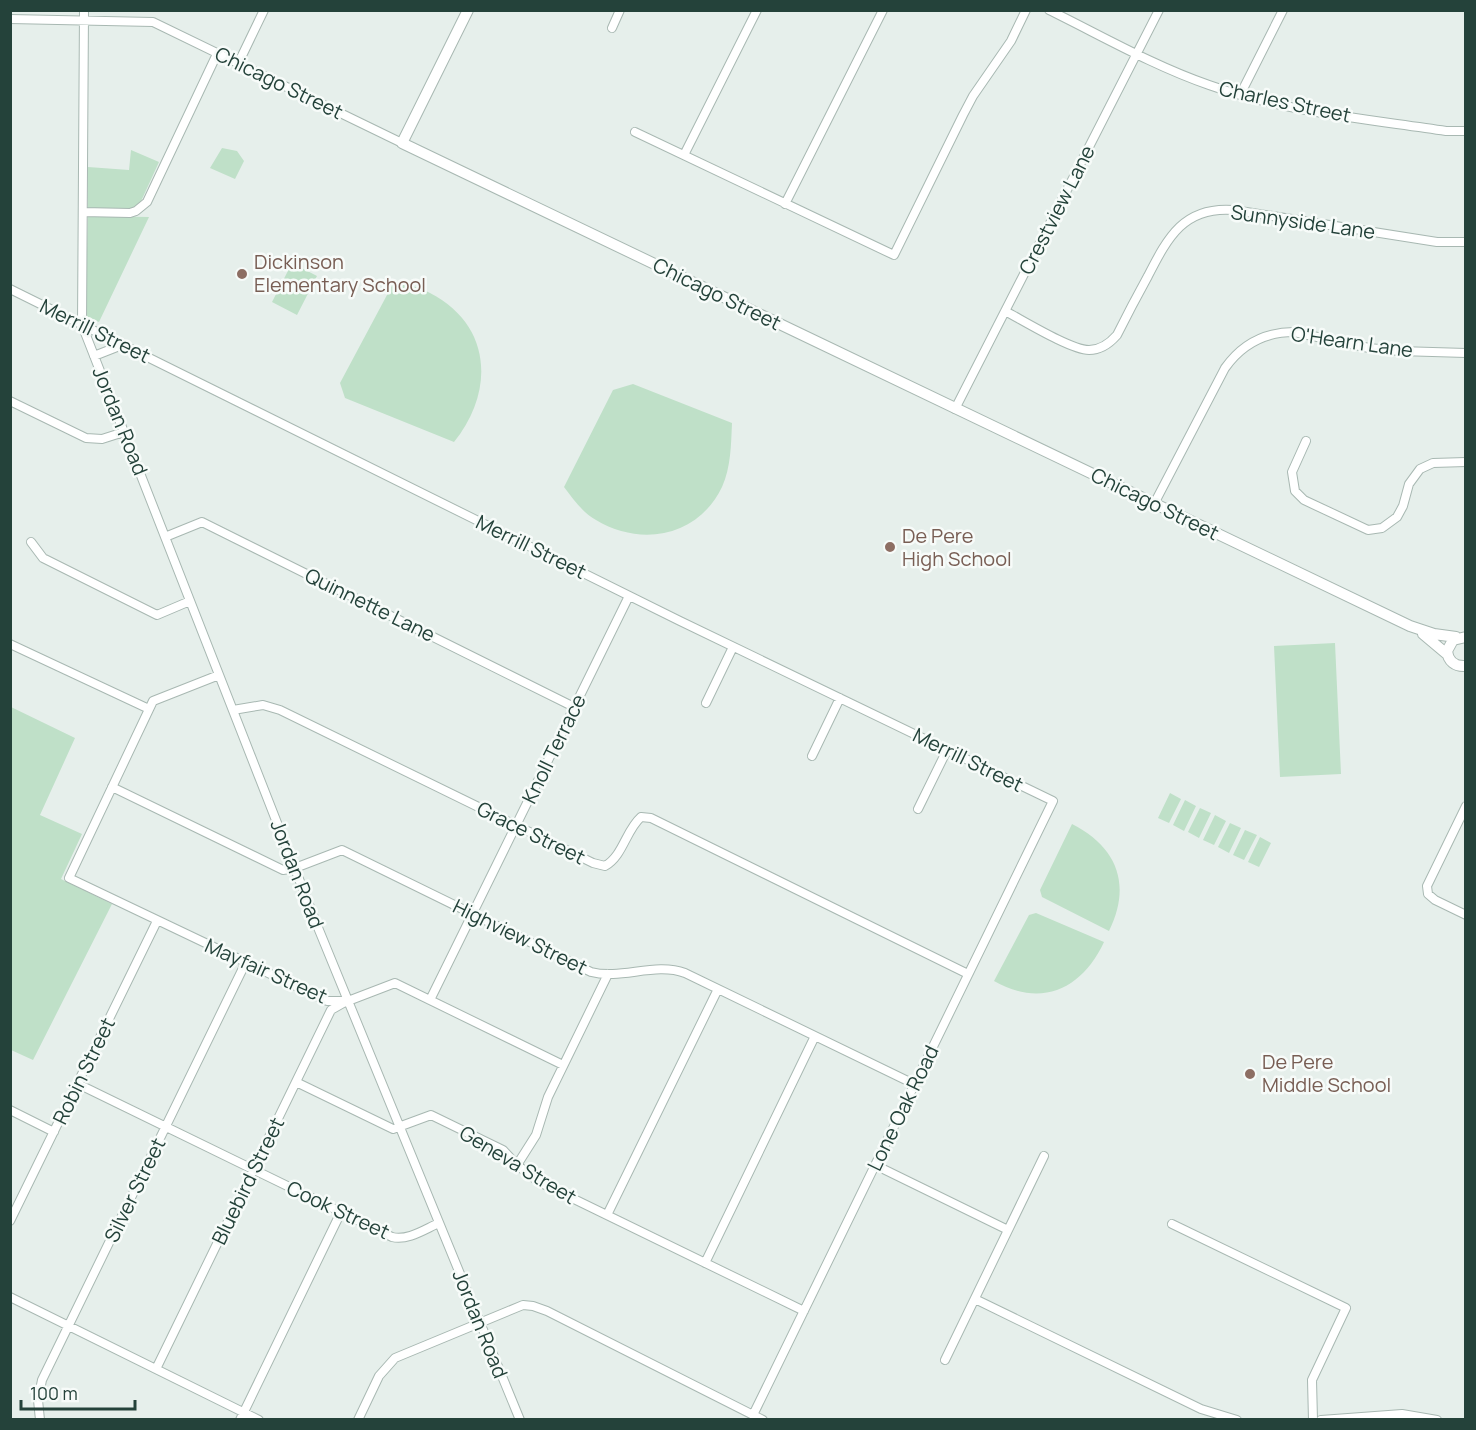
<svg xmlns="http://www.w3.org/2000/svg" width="1476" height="1430" font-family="Manrope,sans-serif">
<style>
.green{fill:#bfe0c8}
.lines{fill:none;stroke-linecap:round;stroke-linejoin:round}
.minor-casing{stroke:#a8b8b2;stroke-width:10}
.tertiary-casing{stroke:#a8b8b2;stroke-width:12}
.minor{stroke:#fff;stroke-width:8}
.tertiary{stroke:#fff;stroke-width:10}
.education-dot{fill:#8d6e63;stroke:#f7fbf9;stroke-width:2}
.labels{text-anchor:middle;stroke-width:5;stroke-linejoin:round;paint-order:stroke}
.street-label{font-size:20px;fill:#24423a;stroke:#f7fbf9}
.education-label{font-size:20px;fill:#785e54;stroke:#f7fbf9;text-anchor:start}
</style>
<rect width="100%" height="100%" fill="#e6efeb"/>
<path class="green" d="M222 148 237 151 244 161 235 179 210 168Z
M131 150 159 162 137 210 88 208V167L129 170Z
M88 216 149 217 99 322 85 316Z
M292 263 317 276 297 315 272 302Z
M395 280C407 285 420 287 430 293 492 325 495 391 454 442L345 398 340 383Z
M633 384 732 423C731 445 731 467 722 487 698 537 641 547 596 520 583 513 573 499 564 487L613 390Z
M1335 643 1341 774 1280 777 1274 646Z
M11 707 75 738 40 815 82 834 61 879 112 904 33 1060 11 1050Z
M1170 793 1181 799 1169 823 1158 818Z
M1185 800 1196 806 1184 831 1173 825Z
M1200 808 1211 813 1199 838 1188 832Z
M1215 815 1226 821 1214 845 1203 840Z
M1230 823 1241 828 1229 853 1218 847Z
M1072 824C1117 847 1132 884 1109 931L1042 897 1040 890Z
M1245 830 1257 835 1244 860 1233 855Z
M1260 837 1271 843 1259 867 1248 862Z
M1036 913 1104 942C1082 989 1042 1008 994 981L1029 915Z"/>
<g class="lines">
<g class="minor-casing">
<path id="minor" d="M84 10 82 325 319 930 520 1420
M1049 10C1102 36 1154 66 1209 85 1285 112 1367 119 1446 131H1466
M10 19 153 22 402 143
M612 28 620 10
M238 64 264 10
M1240 95 1283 10
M635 132 894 255 963 115 973 96 1011 41 1026 10
M684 155 757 10
M785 204 883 10
M83 212 130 213 136 211 147 202 217 54
M10 289 680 621 1053 801 753 1415
M1005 311C1024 321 1071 350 1089 350 1101 350 1110 343 1117 335 1127 315 1137 296 1148 276 1168 237 1184 206 1234 210L1437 242H1466
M94 356 122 345
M10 401 86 438 102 439 124 432
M955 409 1159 10
M1306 441 1292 472 1295 491 1304 500 1368 530 1382 528 1397 517 1403 506 1409 484 1420 469 1433 463 1466 462
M1154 504 1225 368C1242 344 1264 332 1294 332L1369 348 1399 351 1466 353
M165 537 202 522 574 707
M31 542 43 558 157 615 190 601
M10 644 149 709
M219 675 153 701 69 878 327 1001H348L395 983 563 1065
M706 703 733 647
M233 710 263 705 280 710 593 863 605 866C623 856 626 830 641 817L651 818 968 974
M812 756 840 698
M112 787 283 870 295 868 342 850 591 972C621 980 655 962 685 973L914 1084
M1466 806 1427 886 1428 894 1435 900 1466 915
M918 809 947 750
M430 1000 629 596
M296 1082 393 1129 431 1115 503 1150 517 1165 539 1182 804 1311
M78 1084 392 1237C408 1241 425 1229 439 1223
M10 1110 54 1132
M517 1165 536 1135 548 1097 608 974
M875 1165 1008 1230
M607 1215 718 989
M10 1221 157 921
M1172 1224 1346 1308 1312 1380 1313 1420
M705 1263 815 1036
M10 1297 259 1420
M975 1299 1201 1409 1237 1420
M945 1360 1044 1156
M156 1369 331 1010 345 1002
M40 1420 38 1400 42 1380 245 964
M240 1420 341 1212
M358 1420 379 1376 395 1358 523 1305 533 1306 547 1311 763 1420
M1321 1420 1402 1414 1437 1420"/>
</g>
<g class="tertiary-casing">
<path id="tertiary" d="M468 10 402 143 1410 626 1434 634 1456 637
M1423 634 1448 655
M1466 637 1453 640 1447 651C1448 661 1455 667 1466 666"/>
</g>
<use href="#minor" class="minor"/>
<use href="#tertiary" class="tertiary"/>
</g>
<g class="education-dot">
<circle cx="242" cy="274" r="6"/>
<circle cx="890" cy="547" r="6"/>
<circle cx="1250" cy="1074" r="6"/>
</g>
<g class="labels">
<g class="street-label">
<text transform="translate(279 83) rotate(26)" y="7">Chicago Street</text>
<text transform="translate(1285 102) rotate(12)" y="7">Charles Street</text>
<text transform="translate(1057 210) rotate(-63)" y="7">Crestview Lane</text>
<text transform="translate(1303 222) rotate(8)" y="7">Sunnyside Lane</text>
<text transform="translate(717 294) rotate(26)" y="7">Chicago Street</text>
<text transform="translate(95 331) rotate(26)" y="7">Merrill Street</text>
<text transform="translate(1352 342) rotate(8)" y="7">O'Hearn Lane</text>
<text transform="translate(120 421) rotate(68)" y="7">Jordan Road</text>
<text transform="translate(1155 504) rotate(26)" y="7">Chicago Street</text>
<text transform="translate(531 547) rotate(26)" y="7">Merrill Street</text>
<text transform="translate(370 605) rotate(26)" y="7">Quinnette Lane</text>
<text transform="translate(554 749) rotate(-64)" y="7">Knoll Terrace</text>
<text transform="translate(968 760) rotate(26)" y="7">Merrill Street</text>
<text transform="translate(531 833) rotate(26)" y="7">Grace Street</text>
<text transform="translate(297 874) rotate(69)" y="7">Jordan Road</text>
<text transform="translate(520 937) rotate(26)" y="7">Highview Street</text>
<text transform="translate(266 971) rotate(24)" y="7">Mayfair Street</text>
<text transform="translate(84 1071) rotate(-64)" y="7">Robin Street</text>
<text transform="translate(903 1108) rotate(-64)" y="7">Lone Oak Road</text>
<text transform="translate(518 1165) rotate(31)" y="7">Geneva Street</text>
<text transform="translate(248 1181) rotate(-64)" y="7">Bluebird Street</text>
<text transform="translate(135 1190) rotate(-64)" y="7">Silver Street</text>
<text transform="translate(338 1210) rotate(25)" y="7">Cook Street</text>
<text transform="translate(480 1324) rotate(68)" y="7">Jordan Road</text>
</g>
<g class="education-label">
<text x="254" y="269">Dickinson<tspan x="254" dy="23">Elementary School</tspan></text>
<text x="902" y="543">De Pere<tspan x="902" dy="23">High School</tspan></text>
<text x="1262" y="1069">De Pere<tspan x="1262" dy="23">Middle School</tspan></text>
</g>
</g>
<rect width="1476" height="1430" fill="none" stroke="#24423a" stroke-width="24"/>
<path d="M21 1400v9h114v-9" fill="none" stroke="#24423a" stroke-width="3"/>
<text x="30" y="1400" font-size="18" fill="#24423a" stroke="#f7fbf9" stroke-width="4.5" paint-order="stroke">100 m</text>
</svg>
